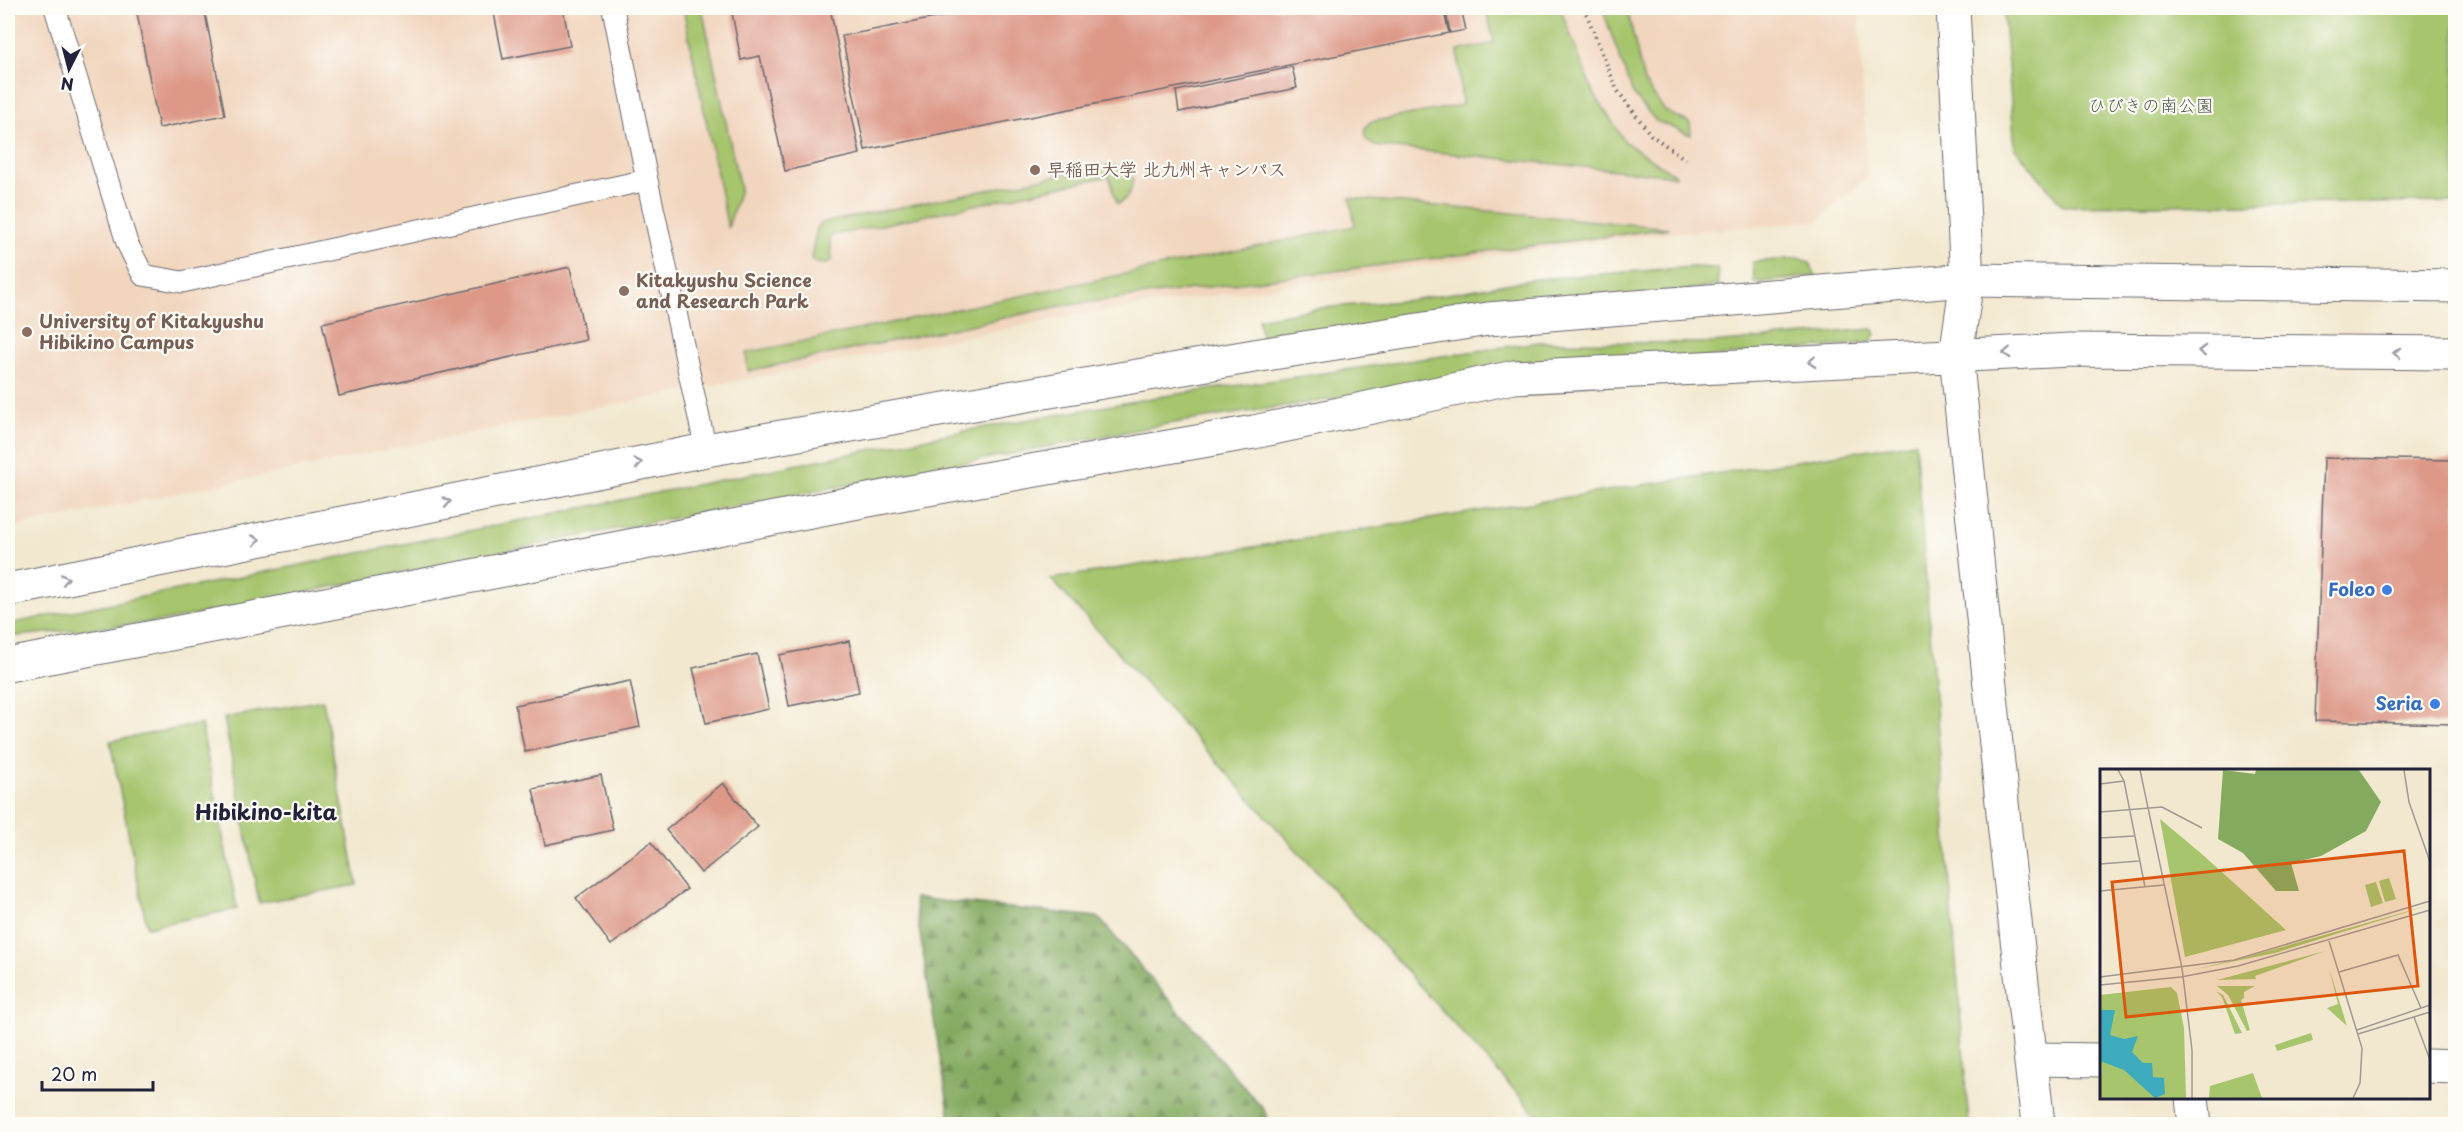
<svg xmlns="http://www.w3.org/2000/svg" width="2463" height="1132" font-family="'Playpen Sans','Klee One',sans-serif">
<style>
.built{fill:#f1d5bd}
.green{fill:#a6c56d;stroke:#647454;stroke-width:1.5}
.forest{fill:url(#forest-firs);stroke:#53664e;stroke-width:1.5}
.building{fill:#dd9887}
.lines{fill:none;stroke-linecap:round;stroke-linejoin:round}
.service-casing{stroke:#6b676f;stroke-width:23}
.minor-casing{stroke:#6b676f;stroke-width:35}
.tertiary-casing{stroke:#6b676f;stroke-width:35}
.path{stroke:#6b676f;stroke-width:4;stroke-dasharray:1.5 4.5;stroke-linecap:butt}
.service{stroke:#fff;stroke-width:21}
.minor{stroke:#fff;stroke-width:33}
.tertiary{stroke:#fff;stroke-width:33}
.oneway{stroke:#9c9ca7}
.education-dot{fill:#8d6e63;stroke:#fdfcf7;stroke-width:2}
.shop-dot{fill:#3f7fe0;stroke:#fdfcf7;stroke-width:2}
.labels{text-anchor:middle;stroke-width:4.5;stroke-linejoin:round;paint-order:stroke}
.park-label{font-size:18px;fill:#505b4c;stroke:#fdfcf7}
.education-label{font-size:18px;font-weight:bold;fill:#785e54;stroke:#fdfcf7;text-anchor:start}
.shop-label{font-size:18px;font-weight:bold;fill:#366cbe;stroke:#fdfcf7;text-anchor:end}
.quarter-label{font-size:21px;font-weight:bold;fill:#22223b;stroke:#fdfcf7}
.inset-road{fill:none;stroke:#9f9994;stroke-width:1.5}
.view{fill:#de560e;fill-opacity:0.15;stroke:#de560e;stroke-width:3}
.inset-edge{fill:none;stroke:#22223b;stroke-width:3}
</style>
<defs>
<pattern id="forest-firs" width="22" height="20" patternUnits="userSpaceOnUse" patternTransform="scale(1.5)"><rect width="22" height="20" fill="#84aa60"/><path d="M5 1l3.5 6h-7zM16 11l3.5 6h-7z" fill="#6c8a50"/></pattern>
</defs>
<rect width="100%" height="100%" fill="#fdfcf7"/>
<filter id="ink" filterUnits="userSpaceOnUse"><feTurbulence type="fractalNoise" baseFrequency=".0167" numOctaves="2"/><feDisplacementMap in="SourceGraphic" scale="12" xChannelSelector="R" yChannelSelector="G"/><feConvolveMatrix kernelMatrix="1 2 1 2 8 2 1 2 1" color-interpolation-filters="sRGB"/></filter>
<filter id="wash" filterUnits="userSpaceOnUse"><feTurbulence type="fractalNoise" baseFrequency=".008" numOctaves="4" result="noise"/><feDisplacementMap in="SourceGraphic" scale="24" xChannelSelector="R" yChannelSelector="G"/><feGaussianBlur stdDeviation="1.35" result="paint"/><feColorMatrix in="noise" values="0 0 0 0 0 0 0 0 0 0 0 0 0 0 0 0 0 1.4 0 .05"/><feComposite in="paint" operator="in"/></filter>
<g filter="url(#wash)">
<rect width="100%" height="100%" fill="#f2e8cf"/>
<path class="built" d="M8 8H1859L1867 177 1817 221 1617 238 1077 315 519 423 8 528Z"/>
<path class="green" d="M683 8H702L740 189 728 228Z
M1486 8H1560L1593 92 1625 142 1677 176 1374 146 1365 138V128L1370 122 1462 105 1458 51 1494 43Z
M1602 8H1627L1644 82 1665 111 1690 123 1691 135 1656 121 1633 94Z
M2003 8H2455V202L2063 206 2015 148Z
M1109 165 1121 168 1133 178C1132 191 1128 199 1117 204L1109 176 830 236 832 260 826 264 815 263 811 258 817 228 822 223Z
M1350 198 1670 228 1061 306 748 371 746 353 1355 226Z
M1799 258 1810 263 1816 276 1754 283 1753 262Z
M1693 267 1717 268 1719 286 1262 340 1258 319 1321 308 1411 300 1536 279Z
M1873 329 1876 334 1870 343 1472 378 1167 424 585 535 165 621 8 637V624L958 432 1164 396 1539 342 1711 343Z
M1915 442 1969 1124H1545L1051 579Z
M323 700 357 885 259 903 224 718Z
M201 724 237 909 147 927 110 741Z"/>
<path class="forest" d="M914 898 1098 917 1264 1110 1271 1124H951Z"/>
<g id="blocks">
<path class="building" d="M136 8H204L225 115 159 128Z
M493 8H563L570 46 503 59Z
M731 8H830L860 154 785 171 760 56 741 60Z
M934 8H967V9L935 15Z
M986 8H1443L1449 33 865 150 842 36Z
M1445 8H1461L1466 30 1450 33Z
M1292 67 1297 88 1179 112 1176 91Z
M570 267 586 340 339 396 322 323Z
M2324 458 2456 460V724L2315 721Z
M849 641 859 692 789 706 779 655Z
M757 654 769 709 706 723 693 668Z
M630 681 640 727 525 752 515 705Z
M601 775 613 830 545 845 533 789Z
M723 783 758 827 701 873 666 830Z
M651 842 687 889 611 945 576 898Z"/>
</g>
</g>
<g filter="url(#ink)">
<use href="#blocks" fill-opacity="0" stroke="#6b676f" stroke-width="1.5"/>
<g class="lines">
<g class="service-casing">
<path id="service" d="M55 8 127 243 143 275 182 282 647 180
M613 8 647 180 706 450"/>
</g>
<g class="minor-casing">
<path id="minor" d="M2031 1059 2102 1060
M2428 1066 2456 1067
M2192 1098 2195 1124"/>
</g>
<g class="tertiary-casing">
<path id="tertiary" d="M1953 8 1967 280 1956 355 2007 851 2038 1124
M8 590 706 450 1254 356 1488 319 1967 280 2456 286
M8 665 905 493 1254 432 1514 377 2071 350 2456 353"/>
</g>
<path class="path" d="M1584 8 1617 90 1651 135 1685 159"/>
<use href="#service" class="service"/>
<use href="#minor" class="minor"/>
<use href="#tertiary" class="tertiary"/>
</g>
<defs><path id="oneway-chevron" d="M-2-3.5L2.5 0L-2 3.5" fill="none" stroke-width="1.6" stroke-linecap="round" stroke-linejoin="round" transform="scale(1.5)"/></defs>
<g class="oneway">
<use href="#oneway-chevron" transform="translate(2202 351) rotate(-179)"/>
<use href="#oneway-chevron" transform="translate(2007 353) rotate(177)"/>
<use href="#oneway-chevron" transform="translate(2397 353) rotate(-179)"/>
<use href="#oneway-chevron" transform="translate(1812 362) rotate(177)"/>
<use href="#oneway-chevron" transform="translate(638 463) rotate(-11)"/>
<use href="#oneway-chevron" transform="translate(447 502) rotate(-11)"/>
<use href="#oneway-chevron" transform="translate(256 540) rotate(-11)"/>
<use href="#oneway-chevron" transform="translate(65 579) rotate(-11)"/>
</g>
</g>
<g class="education-dot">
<circle cx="1035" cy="170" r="6"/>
<circle cx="624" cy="291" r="6"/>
<circle cx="27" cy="332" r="6"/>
</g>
<g class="shop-dot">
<circle cx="2387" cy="590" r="6"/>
<circle cx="2435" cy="704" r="6"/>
</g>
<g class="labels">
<g class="park-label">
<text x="2151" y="112">ひびきの南公園</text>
</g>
<g class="education-label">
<text x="1047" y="176">早稲田大学 北九州キャンパス</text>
<text x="636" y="287">Kitakyushu Science<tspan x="636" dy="21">and Research Park</tspan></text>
<text x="39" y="328">University of Kitakyushu<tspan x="39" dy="21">Hibikino Campus</tspan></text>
</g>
<g class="shop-label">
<text x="2375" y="596">Foleo</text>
<text x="2423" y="710">Seria</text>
</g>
<g class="quarter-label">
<text x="266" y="820">Hibikino-kita</text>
</g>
</g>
<g transform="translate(2100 769)">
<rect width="330" height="330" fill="#f2e8cf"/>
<path d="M60 50 103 86 186 161 85 188ZM289 109 296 130 285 133 279 112ZM276 113 283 134 271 138 265 116ZM330 136 175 184 91 201 139 190ZM225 182 155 207 156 210 117 211ZM229 199 247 257 227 239 238 235ZM117 217H155L144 223V229L141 231 150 261 147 262 128 226ZM71 218 77 224 84 259 86 329H0V226ZM116 222 123 226 142 264 135 265 122 228ZM211 264 213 271 177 282 175 276ZM153 304 162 329H109L110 317Z" fill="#a6c56d"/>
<path d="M123 1 155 5 156 1H259L281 33 266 62 221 87 191 94 199 122H176L143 84 118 70Z" fill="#84aa60"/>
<path d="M0 241H15L10 266 24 270 38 267 32 283 43 294H52L53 308 64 309 65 325 55 329 24 301 0 292Z" fill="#3eabbd"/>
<path class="inset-road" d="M18 1 24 12 45 118M40 1 82 199 92 281V329M304 1 309 33 330 93M0 15 24 12M0 43 62 38 102 59M0 69 34 67M0 95 39 92M0 122 64 116M229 172 262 279 260 314 253 329M239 203 298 186 321 239M0 208 134 191 330 132M0 216 81 208 138 197 330 141M314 248 330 291M257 261 330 236M258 265 330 243"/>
<path class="view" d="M304 82 318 217 26 248 12 113Z"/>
<rect width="330" height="330" class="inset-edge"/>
</g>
<rect width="2463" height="1132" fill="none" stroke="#fdfcf7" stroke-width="30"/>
<g transform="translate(69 69) rotate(186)" stroke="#fdfcf7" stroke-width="4.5" paint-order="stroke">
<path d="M0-4.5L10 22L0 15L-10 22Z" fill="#22223b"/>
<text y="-9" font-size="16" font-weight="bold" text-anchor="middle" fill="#22223b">N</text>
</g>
<path d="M42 1081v9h111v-9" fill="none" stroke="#22223b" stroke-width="3"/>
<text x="51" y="1081" font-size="18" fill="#22223b" stroke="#fdfcf7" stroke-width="4.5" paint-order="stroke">20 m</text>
</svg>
